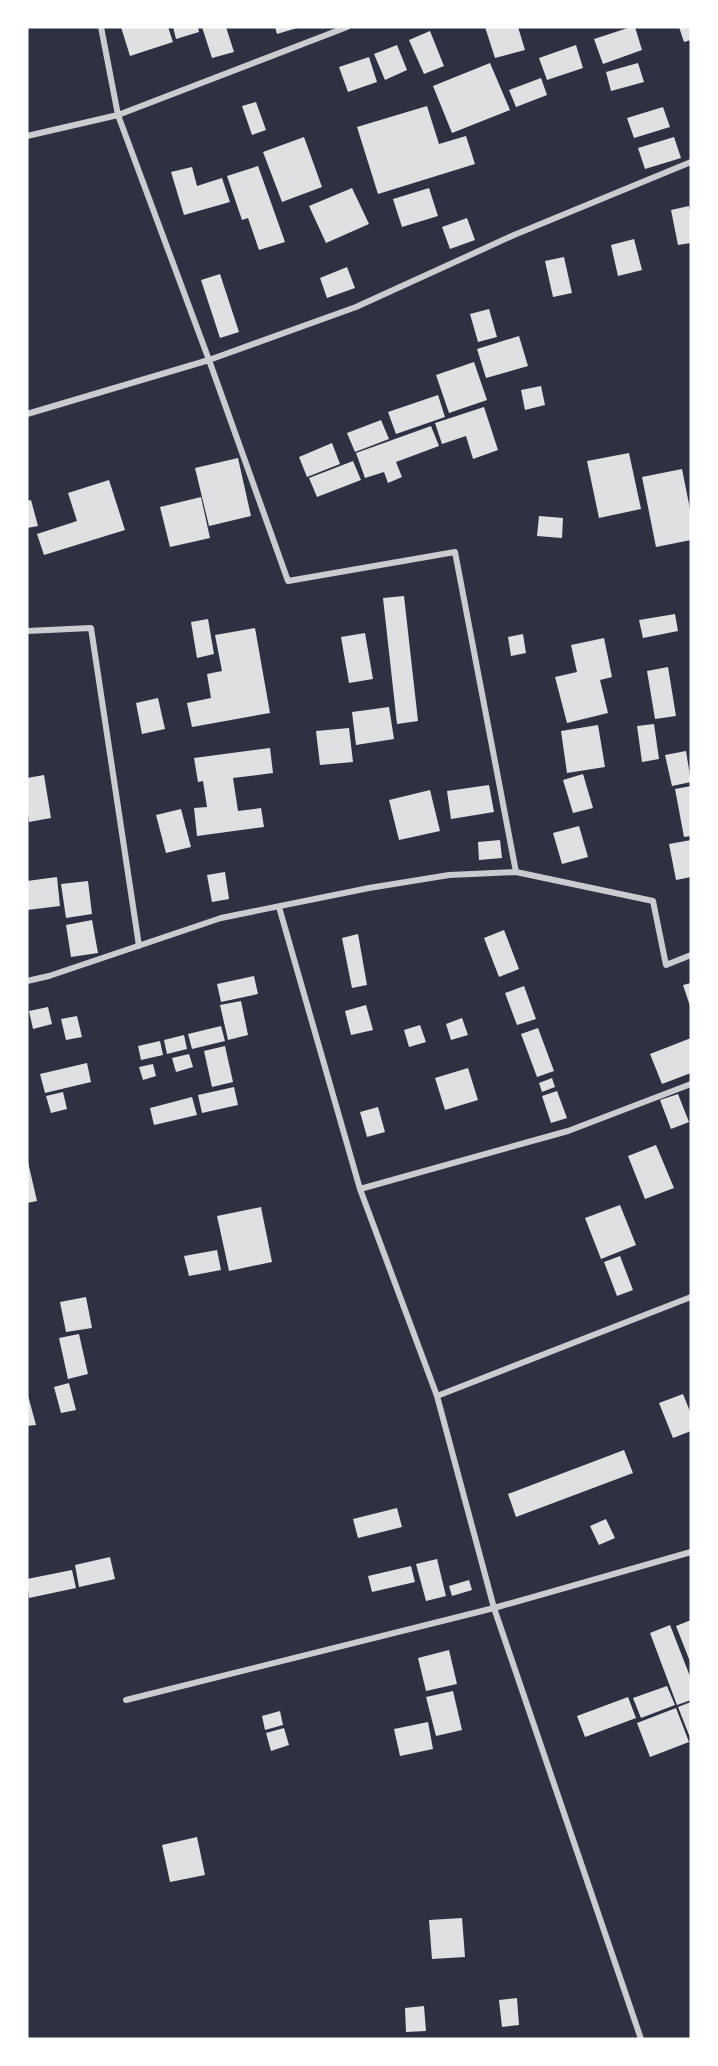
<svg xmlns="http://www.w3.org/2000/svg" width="718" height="2066" font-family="Quicksand,sans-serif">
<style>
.building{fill:#e0e0e3}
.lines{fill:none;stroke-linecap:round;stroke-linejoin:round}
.minor{stroke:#caccd0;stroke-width:6}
</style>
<rect width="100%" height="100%" fill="#2d3142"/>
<path class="building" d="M121 27H168L173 42 130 56Z
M173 27H198L199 32 176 39Z
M202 27H226L234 52 212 58Z
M275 27H297V28L277 34Z
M485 27H518L525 50 495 58Z
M631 27H635L642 50 603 64 594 39Z
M679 27H691V40L684 42Z
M430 31 444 66 424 74 409 40Z
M397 45 407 70 385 80 374 54Z
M576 45 583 68 547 80 539 58Z
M369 57 377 82 348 92 339 67Z
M490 63 510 110 452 133 433 86Z
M638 63 644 82 611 91 606 72Z
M541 78 547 95 516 107 509 90Z
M256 102 266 130 252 135 242 106Z
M427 106 439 144 466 136 475 164 378 194 357 127Z
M663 107 670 127 634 138 627 118Z
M304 137 322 187 282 202 263 152Z
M674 137 681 158 645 169 638 148Z
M258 166 285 242 259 250 248 218 242 220 227 176Z
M192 167 197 186 222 178 230 202 184 215 171 172Z
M352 188 369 224 326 243 309 206Z
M429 188 438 216 402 227 393 199Z
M689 206 691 216V243L678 245 671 210Z
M467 218 475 240 450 249 442 227Z
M634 239 642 270 618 276 611 245Z
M564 257 572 293 553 297 545 261Z
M347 267 355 288 327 298 320 278Z
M220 274 239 332 220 338 201 280Z
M489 309 497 337 478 342 470 314Z
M519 336 528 366 486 378 477 349Z
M474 362 487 400 449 413 436 375Z
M541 386 545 405 525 410 521 390Z
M438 395 445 417 396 434 388 412Z
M484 407 498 450 473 459 466 436 442 444 435 423Z
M381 420 389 439 355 452 347 433Z
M431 426 439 446 396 462 402 477 388 483 384 472 365 478 356 453Z
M332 443 340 464 307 477 299 457Z
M629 453 641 509 599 518 587 461Z
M238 458 251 516 209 526 195 468Z
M353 461 361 480 317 497 309 478Z
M682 469 691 514V540L656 547 642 477Z
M109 480 125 530 44 555 37 534 77 521 68 493Z
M201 497 210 538 170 547 160 507Z
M31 500 38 526 27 528V501Z
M539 516 563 518 562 538 537 536Z
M404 596 418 721 397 724 383 598Z
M675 614 678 631 643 638 639 620Z
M208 619 214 654 197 658 191 622Z
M255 628 270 713 192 727 187 703 211 698 207 674 222 671 215 635Z
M365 633 373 679 349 683 341 637Z
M523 634 526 653 511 656 508 637Z
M604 638 612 677 600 680 608 713 567 723 555 677 577 672 571 645Z
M668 667 676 716 655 719 647 671Z
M158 698 165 729 142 734 136 703Z
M389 707 394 739 356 745 352 712Z
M654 724 659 759 642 762 637 726Z
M598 725 605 767 567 773 561 731Z
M349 728 353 762 320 765 316 731Z
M270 748 273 773 233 778 238 811 261 808 264 827 197 836 194 808 207 807 203 781 198 782 194 758Z
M686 751 691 782 672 786 665 755Z
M583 774 593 808 573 813 563 780Z
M44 775 51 818 29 822 27 807V778Z
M489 785 494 812 451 819 447 791Z
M691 786V836L684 837 675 789Z
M430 790 440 831 399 840 389 800Z
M181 809 191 847 166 853 156 815Z
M579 826 588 857 562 864 553 833Z
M500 840 502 858 479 860 478 842Z
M691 840V877L676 880 669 844Z
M225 872 229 899 212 902 207 875Z
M57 877 60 906 27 910V881Z
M88 881 92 914 66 918 61 884Z
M92 920 98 953 71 957 66 925Z
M504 930 519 969 499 977 484 938Z
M358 934 367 985 352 988 342 938Z
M254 976 258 994 221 1002 217 984Z
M691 983V1009L683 985Z
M524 986 536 1019 517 1025 505 993Z
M241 1001 248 1035 228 1040 220 1005Z
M366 1005 373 1030 351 1035 345 1011Z
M48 1007 52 1024 33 1029 29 1011Z
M77 1016 82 1037 66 1040 61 1019Z
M462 1018 468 1035 451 1040 446 1024Z
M420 1025 426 1042 409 1047 404 1030Z
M221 1026 225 1041 192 1049 188 1034Z
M538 1028 554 1071 537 1077 521 1034Z
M184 1035 187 1049 167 1054 164 1040Z
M691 1038V1073L662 1084 650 1054Z
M160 1041 163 1055 141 1060 138 1046Z
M225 1046 233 1082 212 1087 204 1051Z
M189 1054 193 1067 176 1072 172 1058Z
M87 1063 91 1082 45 1093 40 1074Z
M153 1064 156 1076 143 1080 139 1067Z
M468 1068 478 1100 445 1110 435 1078Z
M552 1078 555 1087 542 1092 539 1083Z
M234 1087 238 1105 202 1113 198 1095Z
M557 1091 567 1118 551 1123 542 1096Z
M63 1092 67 1109 51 1113 46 1096Z
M678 1094 689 1122 671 1129 660 1100Z
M192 1097 197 1115 154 1125 150 1108Z
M378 1107 385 1132 367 1137 360 1112Z
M656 1145 674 1188 645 1199 628 1156Z
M27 1158 37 1201 27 1203Z
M620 1205 636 1245 601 1259 585 1218Z
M261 1207 272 1262 229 1271 217 1216Z
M217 1250 221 1270 189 1276 184 1256Z
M620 1256 633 1290 617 1296 604 1262Z
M86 1297 92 1328 66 1332 60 1302Z
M79 1334 88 1374 68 1379 59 1338Z
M69 1383 76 1410 61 1413 54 1387Z
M27 1392 36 1425 27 1426Z
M683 1394 691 1414V1431L673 1438 659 1403Z
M624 1450 633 1473 516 1517 508 1494Z
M397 1508 402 1527 358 1538 353 1519Z
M606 1519 615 1538 599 1545 590 1526Z
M110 1557 115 1579 79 1587 75 1565Z
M437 1559 446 1596 426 1601 416 1564Z
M411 1566 415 1582 372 1592 368 1576Z
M72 1570 76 1588 29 1598 27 1579Z
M469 1580 472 1590 452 1596 449 1586Z
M691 1620V1664L676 1626Z
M670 1625 691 1679V1700L677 1705 650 1633Z
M449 1650 457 1684 426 1691 418 1658Z
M667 1686 675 1705 641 1718 633 1698Z
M453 1691 462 1730 436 1736 426 1697Z
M628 1697 636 1718 585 1737 577 1716Z
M691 1702V1740L678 1707Z
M676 1708 689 1742 650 1757 637 1723Z
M280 1711 283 1725 265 1730 262 1716Z
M428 1722 433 1749 400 1756 394 1729Z
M284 1728 289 1745 271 1751 266 1733Z
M197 1837 205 1875 170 1882 162 1845Z
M462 1918 465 1957 432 1959 429 1920Z
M517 1998 519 2025 502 2027 499 2000Z
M424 2006 426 2031 406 2032 405 2008Z"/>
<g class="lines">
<path class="minor" d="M101 27 118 115 209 360 356 307 514 235 691 162
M27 136 118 115 347 27
M27 414 209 360 288 581 455 552 516 872
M27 631 91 628 139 946
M279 907 360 1189
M27 981 49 976 221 918 369 888 449 875 516 872 653 901 666 965 691 955
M437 1396 360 1189 568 1131 691 1084
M126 1700 494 1608 691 1552
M641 2039 494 1608 437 1396 691 1297"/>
</g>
<rect width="718" height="2066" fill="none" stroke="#ffffff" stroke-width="57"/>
</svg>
